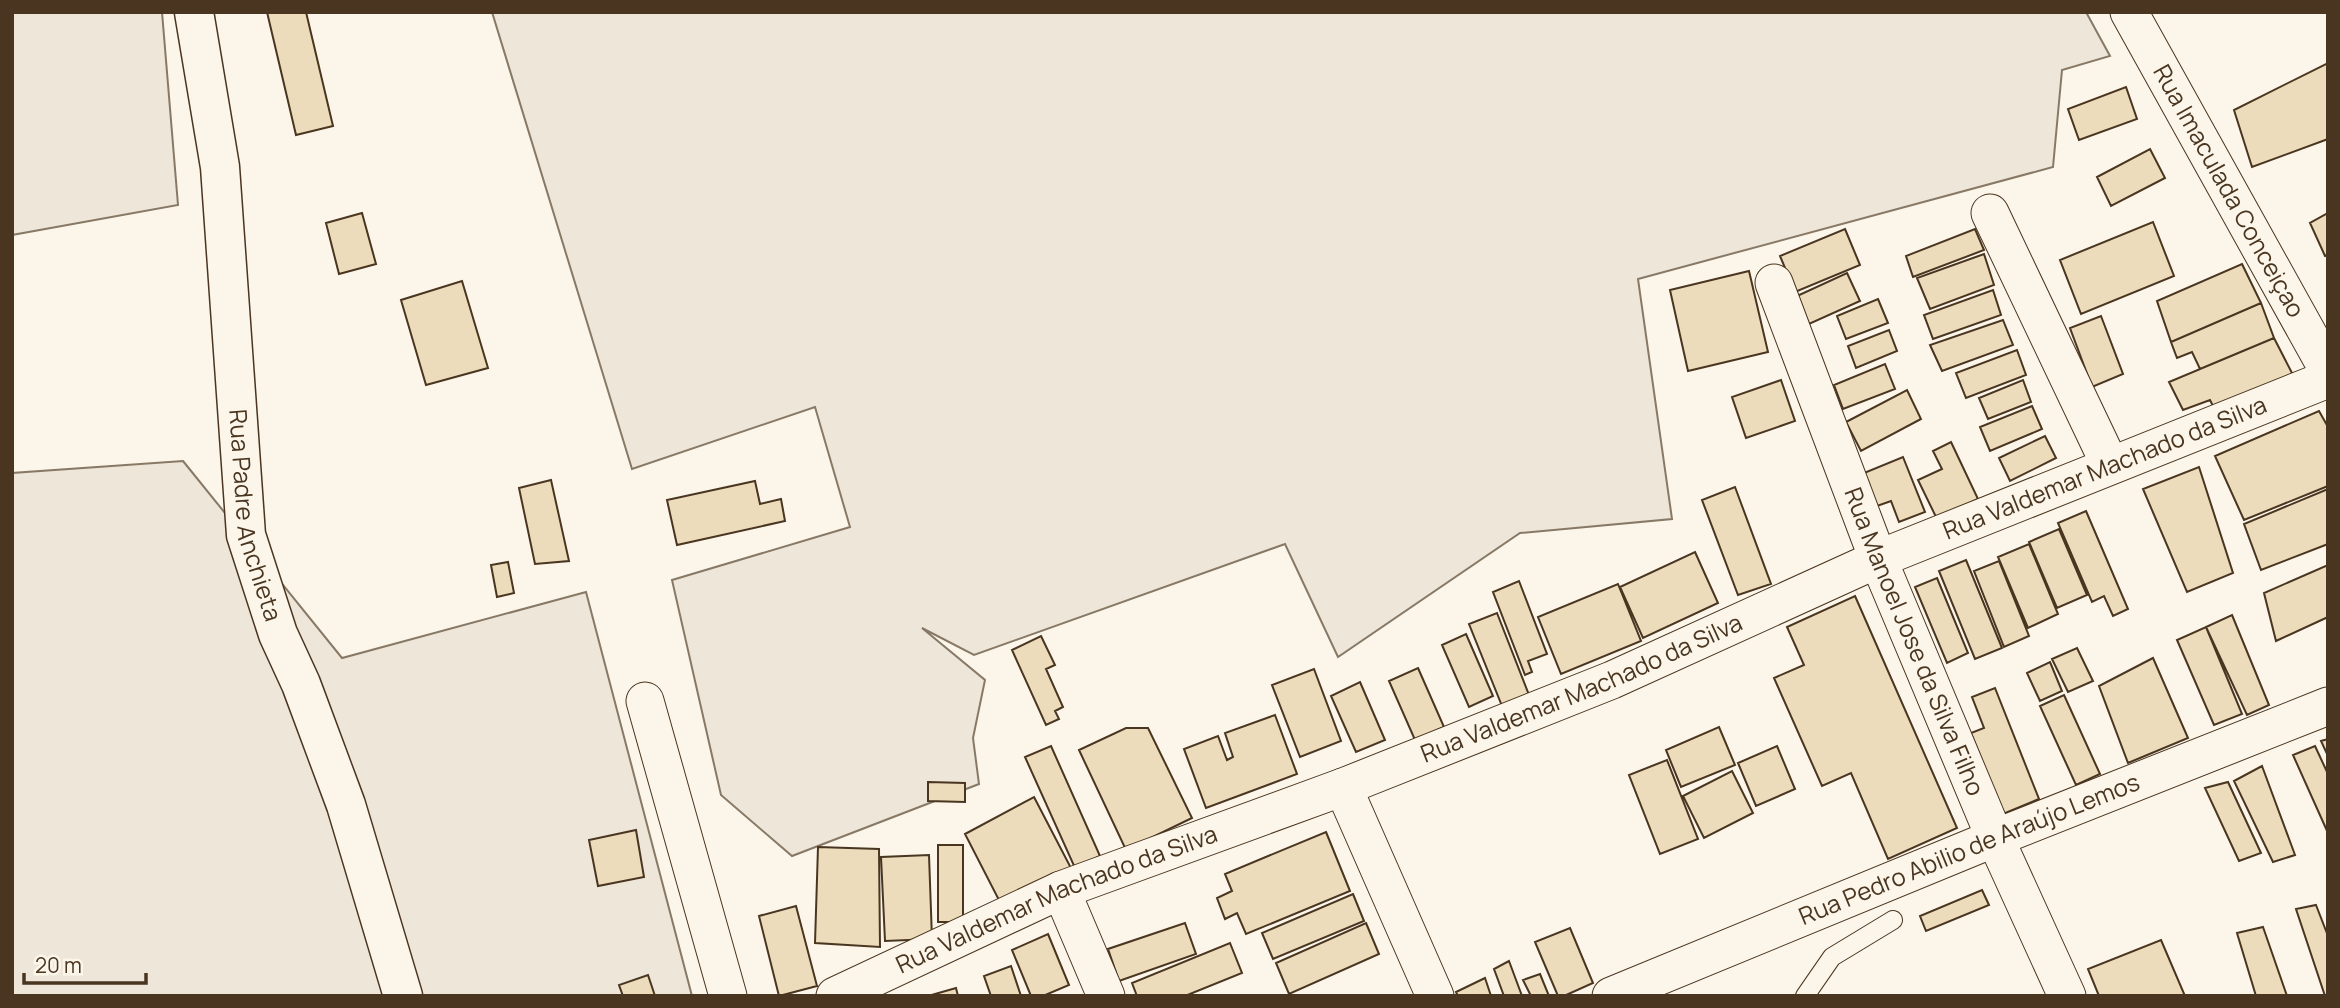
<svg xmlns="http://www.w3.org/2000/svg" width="2340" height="1008" font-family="Manrope,sans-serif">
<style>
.green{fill:#ede6d9;stroke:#887966;stroke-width:2}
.building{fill:#ecdcbc;stroke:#4a3520;stroke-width:2}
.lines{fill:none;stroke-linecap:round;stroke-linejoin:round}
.lane-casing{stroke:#4a3520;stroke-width:20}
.street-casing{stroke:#4a3520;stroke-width:39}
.secondary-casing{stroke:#4a3520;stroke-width:41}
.lane{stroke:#fbf6e9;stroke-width:18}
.street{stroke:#fbf6e9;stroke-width:37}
.secondary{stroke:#fbf6e9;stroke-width:38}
.labels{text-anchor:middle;stroke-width:5;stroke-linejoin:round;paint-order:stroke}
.street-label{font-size:24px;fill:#4a3520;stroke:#fbf6e9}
</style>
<rect width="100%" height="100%" fill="#fbf6e9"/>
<path class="green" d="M12 12H162L178 205 12 235Z
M492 12H2086L2110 56 2062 70 2053 167 1638 279 1672 519 1520 533 1338 657 1285 544 974 655 922 628 985 680 973 738 979 784 792 856 721 795 672 580 850 527 815 407 632 469Z
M183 461 342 658 586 592 692 996H12V473Z"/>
<path class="building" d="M267 12H306L333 126 296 135Z
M2328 63V139L2252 167 2234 110Z
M2126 87 2137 119 2079 140 2068 109Z
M2150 149 2165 178 2111 206 2097 177Z
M362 213 376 264 339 274 326 223Z
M2328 213V255L2325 256 2310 223Z
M2153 222 2174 276 2081 314 2060 260Z
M1845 229 1860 265 1795 292 1780 256Z
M1975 229 1984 250 1913 277 1906 256Z
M1984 254 1994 285 1930 309 1917 278Z
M2242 264 2261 303 2171 342 2157 301Z
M1749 271 1768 352 1688 371 1670 290Z
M1847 273 1860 301 1809 324 1797 296Z
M462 281 488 368 426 385 401 300Z
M1993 290 2001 315 1933 339 1924 315Z
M1878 299 1888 323 1846 339 1837 316Z
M2261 303 2274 338 2200 369 2192 352 2177 358 2171 342Z
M2101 316 2123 374 2092 387 2070 328Z
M2003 320 2013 345 1942 371 1930 345Z
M1889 330 1897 351 1856 368 1848 346Z
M2274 338 2293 375 2213 406 2210 400 2183 410 2169 382Z
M2017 350 2026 375 1966 398 1956 373Z
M1885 364 1895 389 1843 409 1834 385Z
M1781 380 1795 421 1746 438 1732 397Z
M2023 380 2031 402 1988 419 1979 398Z
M1907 390 1921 419 1861 451 1846 422Z
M2032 406 2042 429 1990 451 1980 427Z
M2319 411 2328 427V486L2244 520 2215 456Z
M2045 436 2056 458 2010 481 1999 458Z
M1951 442 1978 499 1937 519 1918 480 1942 469 1933 451Z
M1903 457 1925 512 1899 522 1891 501 1877 506 1864 473Z
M2199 467 2233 573 2187 592 2143 489Z
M551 480 569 561 535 564 519 488Z
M755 481 760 504 781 499 785 521 677 545 667 500Z
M1735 487 1771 584 1738 595 1702 500Z
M2328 489V544L2261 570 2244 524Z
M2086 511 2128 609 2113 616 2104 596 2092 602 2058 523Z
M2059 529 2087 595 2057 608 2029 542Z
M2029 544 2058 614 2028 628 1998 557Z
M1695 552 1718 603 1643 638 1620 587Z
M1966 560 2002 648 1975 659 1939 571Z
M1999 561 2029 636 2004 647 1974 571Z
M508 562 514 593 497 597 491 565Z
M2328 565V617L2276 641 2264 593Z
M1937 578 1968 653 1947 663 1915 587Z
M1519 581 1547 654 1528 661 1532 672 1525 675 1493 592Z
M1618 584 1641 641 1561 674 1538 617Z
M1855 596 1957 828 1888 859 1851 773 1822 786 1774 678 1804 665 1787 627Z
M1497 613 1529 695 1502 706 1469 624Z
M2232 615 2269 705 2247 715 2206 627Z
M2206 627 2242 714 2214 725 2177 640Z
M1466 634 1493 696 1469 707 1442 645Z
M1041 636 1055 665 1046 669 1063 707 1055 711 1059 719 1046 725 1012 650Z
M2077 648 2093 681 2068 692 2052 659Z
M2153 658 2188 738 2128 763 2099 686Z
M2050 662 2062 691 2040 701 2027 673Z
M1418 668 1444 727 1415 740 1389 681Z
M1314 669 1341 741 1300 757 1272 685Z
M1360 682 1385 740 1356 752 1331 696Z
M1995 688 2039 799 2003 814 1971 733 1984 728 1972 697Z
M2064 695 2100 774 2076 785 2040 706Z
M1275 715 1297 774 1206 808 1184 749 1218 736 1227 760 1233 757 1225 733Z
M1719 727 1735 765 1681 787 1666 750Z
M1126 728H1148L1192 818 1126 850 1079 750Z
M2328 739V756L2321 741Z
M1051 746 1100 856 1075 868 1025 757Z
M1777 746 1795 789 1756 806 1738 763Z
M2315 746 2328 774V833L2293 755Z
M1667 760 1698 839 1660 854 1629 775Z
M2262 766 2295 855 2273 862 2234 781Z
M1732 771 1753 813 1704 838 1683 796Z
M928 782 965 783V802L928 801Z
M2228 782 2261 853 2239 861 2205 788Z
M1034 797 1072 870 1002 906 965 834Z
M636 830 644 877 598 886 589 840Z
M1326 832 1350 891 1246 934 1237 913 1225 919 1217 898 1232 891 1225 874Z
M938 845H963V922H938Z
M818 847 879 849 880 947 815 943Z
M929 855 932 939 885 941 881 857Z
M1982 890 1989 905 1926 931 1920 916Z
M1353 894 1364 921 1273 959 1262 933Z
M2316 905 2328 936V996H2325L2296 909Z
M796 906 817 986 779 996 759 916Z
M1185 923 1196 954 1119 981 1108 949Z
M1366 923 1379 954 1289 994 1276 963Z
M2263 927 2287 996H2256L2237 933Z
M1570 928 1593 983 1564 996H1558L1535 942Z
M1048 934 1069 985 1043 996H1031L1012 950Z
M2161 940 2185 996H2099L2088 969Z
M1230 943 1242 973 1185 996H1137L1132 983Z
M1509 961 1522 996H1504L1494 969Z
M1011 966 1021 996H991L984 976Z
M1540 974 1549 996H1531L1523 980Z
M648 975 655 996H623L619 985Z
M1485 978 1491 996H1458L1456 992Z
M956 988 958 996H928Z"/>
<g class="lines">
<g class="lane-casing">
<path id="lane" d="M1805 996 1832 957 1893 920"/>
</g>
<g class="street-casing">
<g id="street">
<path id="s1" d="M2129 12 2328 370"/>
<path d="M1990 213 2110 465"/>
<path id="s2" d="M1774 283 1878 559 1995 838 2067 996"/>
<path d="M645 701 728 996"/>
<path d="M1343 787 1435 996"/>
<path d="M1061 890 1106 996"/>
<path id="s3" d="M835 996 1061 890 1343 787 1612 680 1878 559 2328 379"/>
<path id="s4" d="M1611 996 1995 838 2328 706"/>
</g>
</g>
<g class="secondary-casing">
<g id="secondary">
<path id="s5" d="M194 12 220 167 246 535 278 634 301 684 346 805 403 996"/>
</g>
</g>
<use href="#lane" class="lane"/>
<use href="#street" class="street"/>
<use href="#secondary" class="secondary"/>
</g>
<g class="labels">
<g class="street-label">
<text dy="8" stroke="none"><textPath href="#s1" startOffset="205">Rua Imaculada Conceiçao</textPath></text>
<text dy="8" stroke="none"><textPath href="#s3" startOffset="1376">Rua Valdemar Machado da Silva</textPath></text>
<text dy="8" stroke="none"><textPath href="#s5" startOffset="508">Rua Padre Anchieta</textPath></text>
<text dy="8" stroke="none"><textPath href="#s2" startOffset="385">Rua Manoel Jose da Silva Filho</textPath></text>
<text dy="8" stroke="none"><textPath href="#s3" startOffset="808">Rua Valdemar Machado da Silva</textPath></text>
<text dy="8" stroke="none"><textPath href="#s4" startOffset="387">Rua Pedro Abilio de Araújo Lemos</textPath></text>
<text dy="8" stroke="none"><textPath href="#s3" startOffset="242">Rua Valdemar Machado da Silva</textPath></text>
</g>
</g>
<rect width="2340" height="1008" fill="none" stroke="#4a3520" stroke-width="28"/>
<path d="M24 973v10h122v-10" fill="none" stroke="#4a3520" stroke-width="3.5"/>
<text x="35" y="973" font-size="21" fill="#4a3520" stroke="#fbf6e9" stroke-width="5" paint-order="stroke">20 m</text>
</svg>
